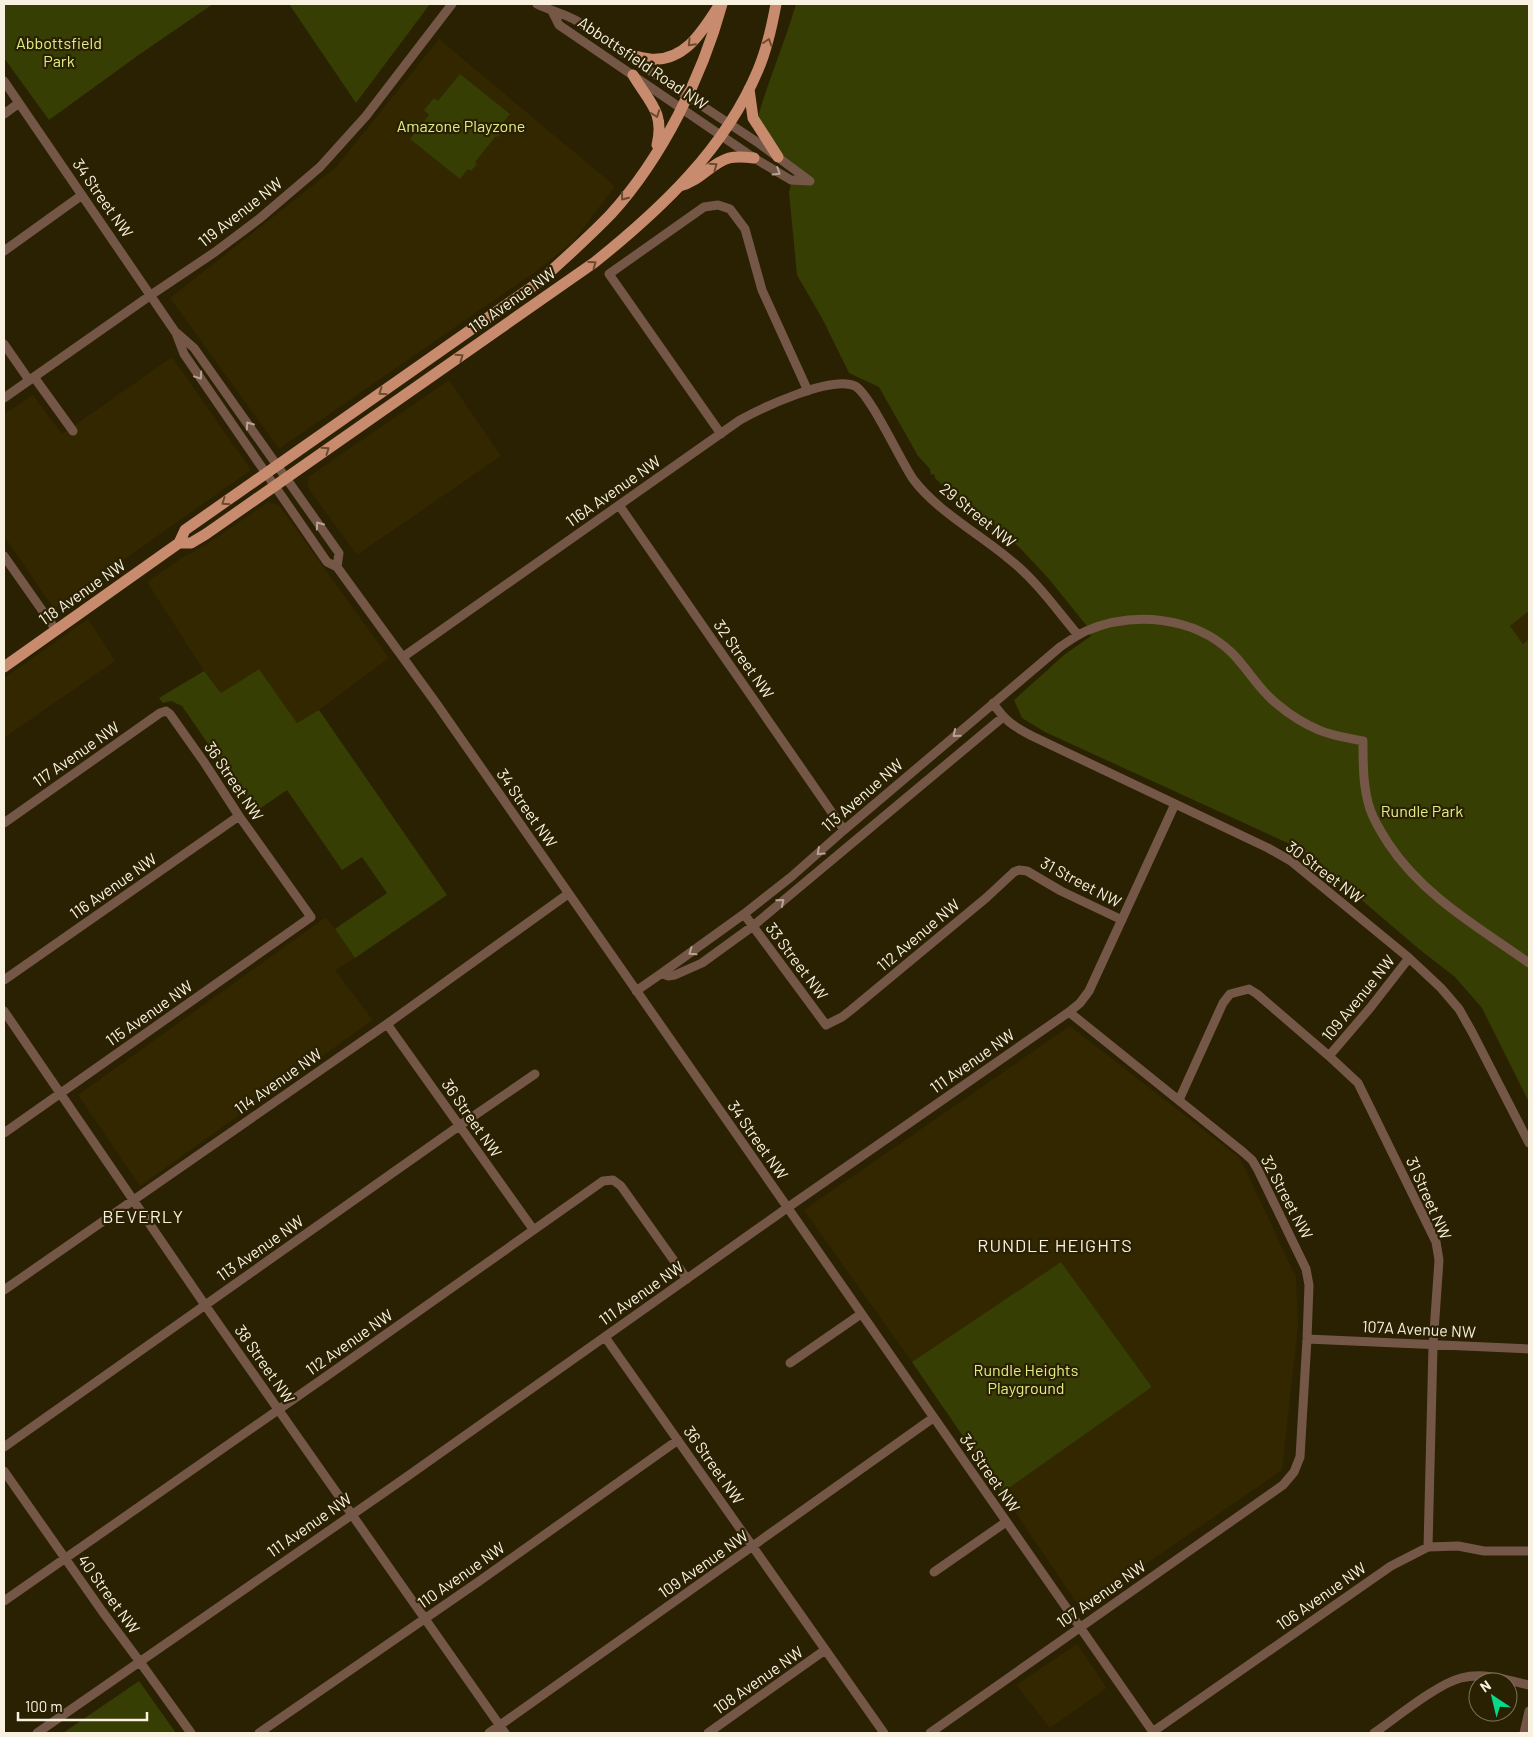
<svg xmlns="http://www.w3.org/2000/svg" width="1533" height="1737" font-family="Barlow,sans-serif">
<style>
.built{fill:#332700}
.green{fill:#373e03}
.lines{fill:none;stroke-linecap:round;stroke-linejoin:round}
.minor{stroke:#755748;stroke-width:9}
.major{stroke:#c98b6d;stroke-width:11}
.oneway{stroke:#6a4b2d}
.oneway2{stroke:#b6a494}
.labels{text-anchor:middle;stroke-width:4.5;stroke-linejoin:round;paint-order:stroke}
.park-label{font-size:16px;fill:#dfef85;stroke:#2a2002}
.street-label{font-size:16px;fill:#f8f1e0;stroke:#2a2002}
.neighbourhood-label{font-size:18px;letter-spacing:1px;fill:#f8f1e0;stroke:#2a2002}
</style>
<rect width="100%" height="100%" fill="#2a2002"/>
<path class="built" d="M439 39 615 186 573 242 535 272 279 449 170 298 336 167Z
M172 357 251 470 54 609 4 536V414L33 395 62 434Z
M449 380 501 456 357 555 308 488V477Z
M268 502 279 505 389 658 319 710 297 723 259 669 221 693 204 671 147 582 183 557 207 544Z
M1529 611V639L1523 644 1510 626Z
M88 619 115 661 4 738V678Z
M326 917 355 958 335 970 373 1020 140 1186 78 1095Z
M1070 1026 1240 1158 1296 1277 1298 1327 1282 1470 1081 1609 1002 1493 1152 1387 1061 1262 912 1362 804 1210Z
M1077 1644 1107 1688 1050 1728 1016 1685Z"/>
<path class="green" d="M4 4H213L140 54 49 120 4 58Z
M289 4H430L356 103Z
M796 4H1529V611L1510 626 1523 644 1529 639V1102L1482 1008 1455 977 1419 949 1330 873 1292 845 1045 732 1022 718 1014 700 1064 655 1091 636 1086 625 1049 579 1020 548 996 527 957 500 935 478 934 474 931 475 930 469 918 456 879 387 849 373 822 318 797 275 789 192 794 172 758 117C769 78 785 42 796 4Z
M460 74 510 114 500 127 504 130 498 137 496 136 475 162 477 164 471 171 468 169 460 179 410 139 429 115 424 110 434 98 438 101Z
M259 669 297 723 319 710 447 895 355 958 335 929 387 893 362 857 342 870 287 790 255 812 182 706 171 701 163 703 159 698 204 671 221 693Z
M1061 1262 1152 1387 1002 1493 912 1362Z
M139 1681 176 1733H63Z"/>
<g class="lines">
<path class="minor" d="M537 4C551 11 563 13 577 21L678 90 757 142 810 181 791 180 754 158 559 25 552 11
M4 81 176 333 184 354 327 562 337 567 436 703 1153 1732
M4 114 19 103
M4 251 82 195
M177 333 194 348 339 553 337 567
M4 344 29 380
M34 377 73 431
M4 398 151 295 215 252 259 219 320 167 366 116 452 4
M721 434 609 274 704 207 718 205 730 209 745 229 762 290 808 391
M619 505 844 830
M4 556 56 630
M403 657 740 420C762 408 831 375 855 386 870 394 900 460 913 479 937 511 978 533 1009 559 1036 580 1056 609 1078 635
M993 703C1005 721 1013 726 1032 736L1268 848 1291 861 1409 958 1441 988 1459 1009 1472 1032 1529 1143
M1003 717 753 926 702 963 675 975 668 976 662 973 744 914 791 877 844 830 1060 647C1069 641 1077 635 1086 631 1133 611 1194 616 1232 653 1248 669 1259 690 1277 704 1289 714 1304 724 1319 730 1332 736 1349 738 1363 741 1363 764 1363 788 1370 809 1374 821 1381 832 1388 843 1423 896 1478 927 1529 963
M4 823 160 713 166 711 170 714 204 762 239 816 311 917 4 1133
M744 914 826 1025 842 1017 851 1010 986 898 1014 872 1019 870 1027 871 1061 891 1122 920
M4 980 239 816
M636 991 662 973
M4 1011 205 1305 505 1733
M387 1024 533 1229
M1329 1056 1370 1008 1409 958
M1179 1100 1223 1003 1230 994 1249 989 1257 994 1329 1056 1358 1083 1436 1242 1439 1260 1433 1346 1428 1547
M4 1290 387 1024 568 894
M605 1337 884 1733
M1307 1339 1529 1349
M790 1363 861 1314
M4 1447 459 1126 535 1074
M4 1471 102 1611 140 1662 191 1733
M934 1572 1006 1522
M4 1601 331 1373 603 1181 613 1180 621 1186 687 1279
M37 1733 405 1478 787 1208 1069 1012 1080 1003 1089 991 1175 804
M259 1733 478 1582 678 1440
M489 1733 933 1418
M708 1733 825 1650
M930 1733 1283 1485 1294 1472 1300 1457 1307 1339 1309 1285 1306 1269 1258 1170 1252 1160 1243 1152 1069 1012
M1151 1733 1391 1566 1428 1547 1458 1546 1484 1551H1529
M1374 1733C1396 1718 1437 1684 1461 1678 1484 1672 1508 1680 1529 1685
M1524 1733 1529 1711"/>
<path class="major" d="M624 53C632 55 641 58 650 59 684 62 702 32 718 7
M633 75C649 102 665 112 657 145
M749 89 753 118 778 157
M680 186C700 181 711 163 729 158 737 156 746 157 754 158
M179 543H191L206 534 595 262C661 209 725 149 758 70 767 49 772 26 776 4
M4 667 179 543 185 530 539 282C563 260 588 238 611 214 662 158 702 77 722 4"/>
</g>
<defs><path id="oneway-chevron" d="M-2-3.5L2.5 0L-2 3.5" fill="none" stroke-width="1.6" stroke-linecap="round" stroke-linejoin="round" transform="scale(1.25)"/></defs>
<g class="oneway">
<use href="#oneway-chevron" transform="translate(768 42) rotate(-72)"/>
<use href="#oneway-chevron" transform="translate(691 43) rotate(134)"/>
<use href="#oneway-chevron" transform="translate(656 114) rotate(70)"/>
<use href="#oneway-chevron" transform="translate(714 166) rotate(-35)"/>
<use href="#oneway-chevron" transform="translate(624 197) rotate(128)"/>
<use href="#oneway-chevron" transform="translate(593 264) rotate(-36)"/>
<use href="#oneway-chevron" transform="translate(460 357) rotate(-35)"/>
<use href="#oneway-chevron" transform="translate(382 392) rotate(145)"/>
<use href="#oneway-chevron" transform="translate(326 450) rotate(-35)"/>
<use href="#oneway-chevron" transform="translate(225 502) rotate(145)"/>
</g>
<g class="oneway2">
<use href="#oneway-chevron" transform="translate(777 172) rotate(32)"/>
<use href="#oneway-chevron" transform="translate(199 376) rotate(56)"/>
<use href="#oneway-chevron" transform="translate(249 425) rotate(-125)"/>
<use href="#oneway-chevron" transform="translate(319 525) rotate(-125)"/>
<use href="#oneway-chevron" transform="translate(956 734) rotate(140)"/>
<use href="#oneway-chevron" transform="translate(820 852) rotate(138)"/>
<use href="#oneway-chevron" transform="translate(781 902) rotate(-40)"/>
<use href="#oneway-chevron" transform="translate(692 952) rotate(145)"/>
</g>
<g class="labels">
<g class="park-label">
<text x="59" y="49">Abbottsfield<tspan x="59" dy="18">Park</tspan></text>
<text x="461" y="132">Amazone Playzone</text>
<text x="1422" y="817">Rundle Park</text>
<text x="1026" y="1376">Rundle Heights<tspan x="1026" dy="18">Playground</tspan></text>
</g>
<g class="street-label">
<text transform="translate(643 63) rotate(34)" y="6">Abbottsfield Road NW</text>
<text transform="translate(103 198) rotate(55)" y="6">34 Street NW</text>
<text transform="translate(240 212) rotate(-38)" y="6">119 Avenue NW</text>
<text transform="translate(512 300) rotate(-35)" y="6">118 Avenue NW</text>
<text transform="translate(613 491) rotate(-35)" y="6">116A Avenue NW</text>
<text transform="translate(978 515) rotate(39)" y="6">29 Street NW</text>
<text transform="translate(82 592) rotate(-35)" y="6">118 Avenue NW</text>
<text transform="translate(744 659) rotate(55)" y="6">32 Street NW</text>
<text transform="translate(76 754) rotate(-35)" y="6">117 Avenue NW</text>
<text transform="translate(234 781) rotate(56)" y="6">36 Street NW</text>
<text transform="translate(862 795) rotate(-41)" y="6">113 Avenue NW</text>
<text transform="translate(527 808) rotate(55)" y="6">34 Street NW</text>
<text transform="translate(1325 872) rotate(37)" y="6">30 Street NW</text>
<text transform="translate(1081 882) rotate(28)" y="6">31 Street NW</text>
<text transform="translate(113 886) rotate(-35)" y="6">116 Avenue NW</text>
<text transform="translate(918 935) rotate(-40)" y="6">112 Avenue NW</text>
<text transform="translate(797 961) rotate(53)" y="6">33 Street NW</text>
<text transform="translate(1358 998) rotate(-51)" y="6">109 Avenue NW</text>
<text transform="translate(149 1013) rotate(-35)" y="6">115 Avenue NW</text>
<text transform="translate(972 1061) rotate(-35)" y="6">111 Avenue NW</text>
<text transform="translate(278 1081) rotate(-35)" y="6">114 Avenue NW</text>
<text transform="translate(472 1118) rotate(55)" y="6">36 Street NW</text>
<text transform="translate(758 1140) rotate(55)" y="6">34 Street NW</text>
<text transform="translate(1287 1197) rotate(62)" y="6">32 Street NW</text>
<text transform="translate(1429 1198) rotate(66)" y="6">31 Street NW</text>
<text transform="translate(260 1248) rotate(-35)" y="6">113 Avenue NW</text>
<text transform="translate(641 1293) rotate(-35)" y="6">111 Avenue NW</text>
<text transform="translate(1419 1329) rotate(3)" y="6">107A Avenue NW</text>
<text transform="translate(349 1342) rotate(-35)" y="6">112 Avenue NW</text>
<text transform="translate(265 1364) rotate(55)" y="6">38 Street NW</text>
<text transform="translate(714 1465) rotate(55)" y="6">36 Street NW</text>
<text transform="translate(990 1473) rotate(55)" y="6">34 Street NW</text>
<text transform="translate(309 1525) rotate(-35)" y="6">111 Avenue NW</text>
<text transform="translate(703 1564) rotate(-35)" y="6">109 Avenue NW</text>
<text transform="translate(461 1575) rotate(-35)" y="6">110 Avenue NW</text>
<text transform="translate(109 1594) rotate(54)" y="6">40 Street NW</text>
<text transform="translate(1101 1594) rotate(-35)" y="6">107 Avenue NW</text>
<text transform="translate(1321 1596) rotate(-35)" y="6">106 Avenue NW</text>
<text transform="translate(758 1680) rotate(-35)" y="6">108 Avenue NW</text>
</g>
<g class="neighbourhood-label">
<text x="143" y="1223">BEVERLY</text>
<text x="1055" y="1252">RUNDLE HEIGHTS</text>
</g>
</g>
<rect width="1533" height="1737" fill="none" stroke="#f8f1e0" stroke-width="10"/>
<g transform="translate(1493 1697) rotate(325)"><circle r="24" fill="#2a2002" stroke="#7c745b"/>
<path d="M0-4L9 19L0 12L-9 19Z" fill="#07d98b"/>
<text y="-8" font-size="14" font-weight="bold" text-anchor="middle" fill="#f8f1e0">N</text>
</g>
<path d="M18 1712v8h129v-8" fill="none" stroke="#f8f1e0" stroke-width="2.5"/>
<text x="25" y="1712" font-size="15" fill="#f8f1e0" stroke="#2a2002" stroke-width="4" paint-order="stroke">100 m</text>
</svg>
